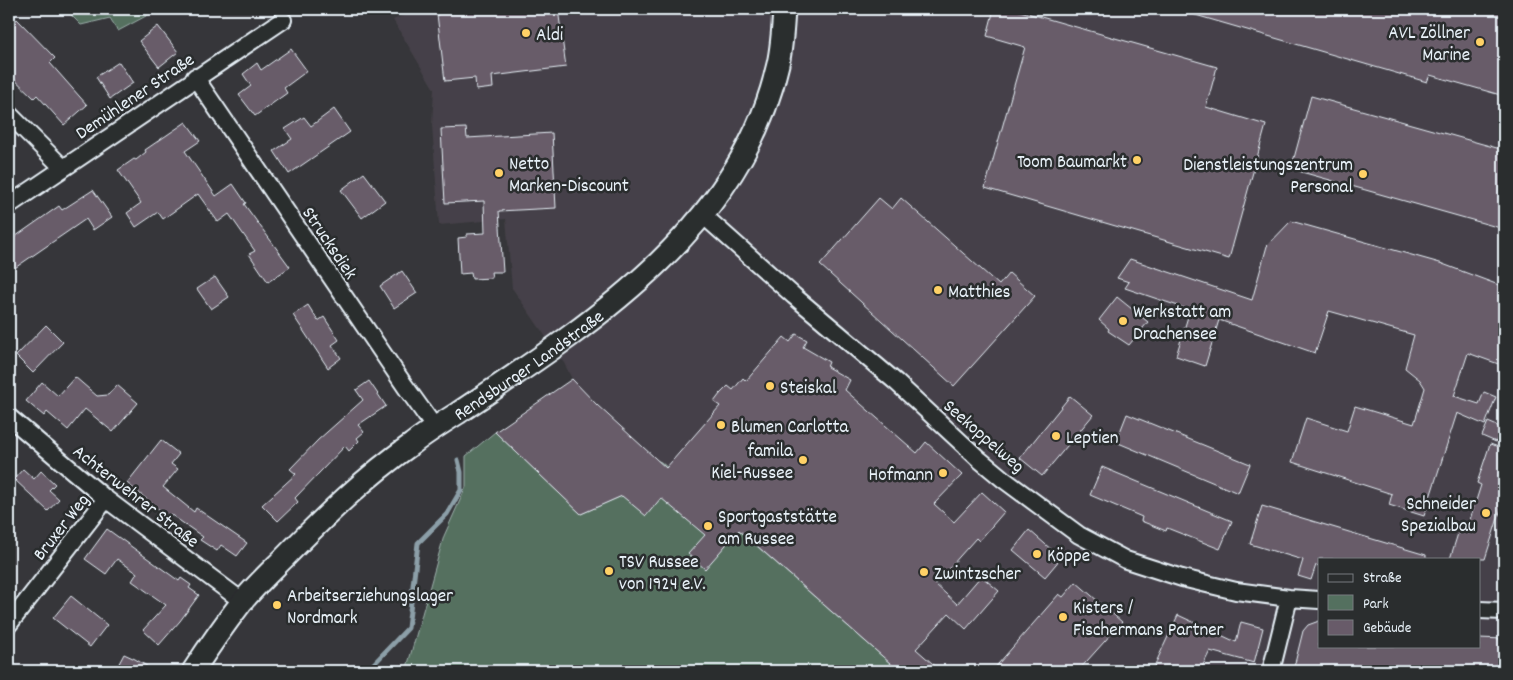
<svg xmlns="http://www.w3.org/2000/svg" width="1513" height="680" font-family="Dekko,sans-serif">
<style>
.built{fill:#454148;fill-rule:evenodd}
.green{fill:#54705f;stroke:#9eb0ac}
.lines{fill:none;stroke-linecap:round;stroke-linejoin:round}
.stream{stroke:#8c9fa8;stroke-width:5}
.building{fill:#685b69;stroke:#e8f1f8}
.minor-casing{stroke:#e8f1f8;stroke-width:20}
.tertiary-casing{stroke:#e8f1f8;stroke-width:25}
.minor{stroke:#2a2d2e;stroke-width:16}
.tertiary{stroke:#2a2d2e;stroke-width:21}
.poi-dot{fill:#ffd166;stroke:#2a2d2e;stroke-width:2}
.labels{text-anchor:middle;stroke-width:5;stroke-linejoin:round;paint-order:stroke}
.poi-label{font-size:19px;fill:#e8f1f8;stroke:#2a2d2e;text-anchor:start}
.street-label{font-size:19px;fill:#e8f1f8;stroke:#2a2d2e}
</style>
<rect width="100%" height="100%" fill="#36363a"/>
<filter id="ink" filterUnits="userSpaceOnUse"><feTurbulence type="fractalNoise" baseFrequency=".02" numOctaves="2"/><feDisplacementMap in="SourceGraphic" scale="10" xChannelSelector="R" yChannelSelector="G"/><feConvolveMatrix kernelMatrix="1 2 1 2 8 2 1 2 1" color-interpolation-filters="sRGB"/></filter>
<g filter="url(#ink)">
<path class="built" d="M418 9H1504V671H899L667 467 656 460 597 405 572 379 564 363 512 288 506 219 439 225 432 125 434 89 393 20ZM963 427 989 447 974 467 948 444ZM1319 559H1479V646H1319Z"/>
<path class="green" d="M65 9H159L118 31 110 18 81 25Z
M495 432 581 514 624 495 656 460 661 462 899 671H406L444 536 466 487V456Z"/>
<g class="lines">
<path class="stream" d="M367 671 408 628 418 543 447 514 461 490V472L458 460"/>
</g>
<path class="building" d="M481 9H558L566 67 492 76 493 88 476 90 475 78 445 81 437 14Z
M994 9H1013L1217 67 1206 107 1266 125 1229 259 985 188 1025 47 987 36Z
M1186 9H1504V96L1430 75 1427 82 1185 12Z
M17 19 55 58 50 63 87 105 64 125 37 95 34 98 9 74V28Z
M158 26 178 52 159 67 139 41Z
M291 49 307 71 284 88 287 93 255 116 239 95 251 86 243 74 257 63 261 70Z
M119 62 133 83 110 99 96 77Z
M1311 96 1504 150V229L1291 169Z
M334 109 350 132 289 174 274 151 292 139 285 129 304 117 311 126Z
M186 122 200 141 185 151 216 196 233 184 246 203 244 204 290 267 268 282 249 254 255 251 229 214 218 222 198 194 163 219 158 212 136 227 127 213 141 203 118 170 134 159 136 160 146 152 145 150Z
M466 128 467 138 552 133 556 208 499 211 503 272H491L492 278 472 279 471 273 460 274 458 238 467 237V234L485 233 484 201 445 203 441 129Z
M364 173 385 201 362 218 341 190Z
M93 190 112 217 93 230 86 219 9 272V241L59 206 62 210Z
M879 198 892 209 901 198 999 285 1009 273 1035 296 954 386 820 265Z
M1291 221 1440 263 1504 287V366L1468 353 1454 396 1479 404 1484 392 1496 397 1485 425 1457 413 1424 516 1389 505 1392 494 1292 462 1306 418 1347 431 1355 406 1414 424 1425 388 1420 380 1405 368 1414 335 1329 311 1315 353 1219 320 1205 366 1176 356 1190 310 1125 288 1129 282 1117 278 1130 259 1252 300 1267 246Z
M402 271 417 293 394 308 380 286Z
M215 277 229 297 211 309 197 289Z
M1117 297 1148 322 1129 345 1108 331 1109 329 1099 320Z
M308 305 318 321 324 317 339 340 332 345 341 358 328 368 293 315Z
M46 325 63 342 33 373 16 356Z
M796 334 807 340 803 347 829 362 827 367 850 380 845 390 917 453 926 442 962 475 934 504 954 522 982 492 1004 512 979 541 976 538 935 584 957 604 981 576 999 591 966 629 949 613 916 649 941 671H899L739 530 705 569 688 554 705 535 661 498 646 516 622 496 581 514 495 432 572 379 597 405 666 468 720 406 714 402 720 394 728 386 733 390 743 378 746 381 784 337 790 342Z
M75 377 97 396 108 395 117 385 138 403 113 432 85 409 68 430 47 412 44 416 26 401 42 382 58 396Z
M369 381 386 406 358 425 364 432 357 438 359 441 349 451 345 446 295 498 298 502 278 521 262 505 296 474 290 469 318 440 363 400 356 390Z
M1070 396 1093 415 1042 476 1020 458Z
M1127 414 1250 464 1238 493 1116 442Z
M1488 422 1502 428 1496 442 1482 436Z
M161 440 179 454 171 464 178 469 163 487 194 512 196 508 247 543 237 556 221 545 217 551 200 540 203 537 170 514 168 517 127 483Z
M1490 444 1504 449V499L1485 559H1450L1460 527 1467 529 1481 485 1477 483Z
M1102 467 1232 521 1220 549 1167 528 1166 531 1141 521 1142 517 1090 495Z
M23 469 34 479 41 471 55 484 49 490 59 499 48 511 14 479Z
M1262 506 1426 555V559H1319V566L1316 565 1311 580 1298 576 1303 560 1250 544Z
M107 529 179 581 181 578 191 585 189 588 199 595 180 621 159 645 143 630 166 605 132 581 137 573 117 559 106 574 85 559Z
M1029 530 1061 558 1045 577 1013 550Z
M1076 582 1122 622 1078 671H992L1059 594 1063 597Z
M71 596 107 625 90 647 53 618Z
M1178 615 1236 642 1241 622 1263 628 1254 663 1210 651 1200 671H1152Z
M1319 621V646H1479V638L1504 639V671H1293L1303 631 1308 625Z
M124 654 135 659 155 671H115Z"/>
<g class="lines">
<g class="minor-casing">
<path id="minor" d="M195 77 405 386 435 428
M9 114 63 168
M9 205 283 20
M703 215 794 296 896 382 980 460 1003 479 1079 535 1126 560 1182 578 1236 591 1289 598 1319 600
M9 417 106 499 242 601
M1479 610 1504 611
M9 624 106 499
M1271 671 1289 598"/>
</g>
<g class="tertiary-casing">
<g id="tertiary">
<path id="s1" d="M193 671C208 648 224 625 241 603 254 587 270 572 285 557 325 516 365 477 412 444 426 433 442 423 458 413 588 326 742 228 778 64 782 46 783 27 784 9"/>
</g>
</g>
<use href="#minor" class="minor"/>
<use href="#tertiary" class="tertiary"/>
</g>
</g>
<g class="poi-dot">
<circle cx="526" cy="33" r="5"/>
<circle cx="1480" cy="42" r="5"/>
<circle cx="1137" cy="160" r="5"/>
<circle cx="499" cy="173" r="5"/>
<circle cx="1363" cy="174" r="5"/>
<circle cx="938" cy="290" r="5"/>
<circle cx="1123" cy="321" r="5"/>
<circle cx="770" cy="386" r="5"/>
<circle cx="721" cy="425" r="5"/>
<circle cx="1056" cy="436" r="5"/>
<circle cx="803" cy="460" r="5"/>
<circle cx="943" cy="473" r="5"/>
<circle cx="1486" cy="513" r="5"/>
<circle cx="708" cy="526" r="5"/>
<circle cx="1037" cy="554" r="5"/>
<circle cx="609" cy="571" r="5"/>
<circle cx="924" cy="572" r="5"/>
<circle cx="277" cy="605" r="5"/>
<circle cx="1063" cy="617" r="5"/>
</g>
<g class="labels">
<g class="poi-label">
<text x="1470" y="38" text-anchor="end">AVL Zöllner<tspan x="1470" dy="22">Marine</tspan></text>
<text x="536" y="40">Aldi</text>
<text x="1127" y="167" text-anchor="end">Toom Baumarkt</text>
<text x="509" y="169">Netto<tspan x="509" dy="22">Marken-Discount</tspan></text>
<text x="1353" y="170" text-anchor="end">Dienstleistungszentrum<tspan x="1353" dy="22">Personal</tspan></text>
<text x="948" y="297">Matthies</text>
<text x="1133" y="317">Werkstatt am<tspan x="1133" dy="22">Drachensee</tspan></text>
<text x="780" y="393">Steiskal</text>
<text x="731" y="432">Blumen Carlotta</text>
<text x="1066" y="443">Leptien</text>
<text x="793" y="456" text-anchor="end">famila<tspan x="793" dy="22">Kiel-Russee</tspan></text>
<text x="933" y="480" text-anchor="end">Hofmann</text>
<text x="1476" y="509" text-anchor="end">Schneider<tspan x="1476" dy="22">Spezialbau</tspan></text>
<text x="718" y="522">Sportgaststätte<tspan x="718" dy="22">am Russee</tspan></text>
<text x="1047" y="561">Köppe</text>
<text x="619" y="567">TSV Russee<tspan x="619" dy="22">von 1924 e.V.</tspan></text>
<text x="934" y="579">Zwintzscher</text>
<text x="287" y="601">Arbeitserziehungslager<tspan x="287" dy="22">Nordmark</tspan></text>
<text x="1073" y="613">Kisters /<tspan x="1073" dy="22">Fischermans Partner</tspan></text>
</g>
<g class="street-label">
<text transform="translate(134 95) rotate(-34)" y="7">Demühlener Straße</text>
<text transform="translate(331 242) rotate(56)" y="7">Strucksdiek</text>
<text dy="7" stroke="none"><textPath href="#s1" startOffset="458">Rendsburger Landstraße</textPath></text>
<text transform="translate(985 435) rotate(41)" y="7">Seekoppelweg</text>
<text transform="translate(137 495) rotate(38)" y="7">Achterwehrer Straße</text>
<text transform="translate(60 526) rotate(-52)" y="7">Bruxer Weg</text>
</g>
</g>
<rect width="1513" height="680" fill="none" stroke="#2a2d2e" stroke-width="30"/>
<rect x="15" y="15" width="1483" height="650" fill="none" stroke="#e8f1f8" stroke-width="2" filter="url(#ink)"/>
<rect x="1318" y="558" width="162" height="90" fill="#2a2d2e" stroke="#767b7f"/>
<rect x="1328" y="574" width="25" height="8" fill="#2a2d2e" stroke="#767b7f"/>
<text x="1363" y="582" font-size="15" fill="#e8f1f8">Straße</text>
<rect x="1328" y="595" width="25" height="15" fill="#54705f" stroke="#767b7f"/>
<text x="1363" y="608" font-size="15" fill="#e8f1f8">Park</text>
<rect x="1328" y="620" width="25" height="15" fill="#685b69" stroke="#767b7f"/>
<text x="1363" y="632" font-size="15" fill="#e8f1f8">Gebäude</text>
</svg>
